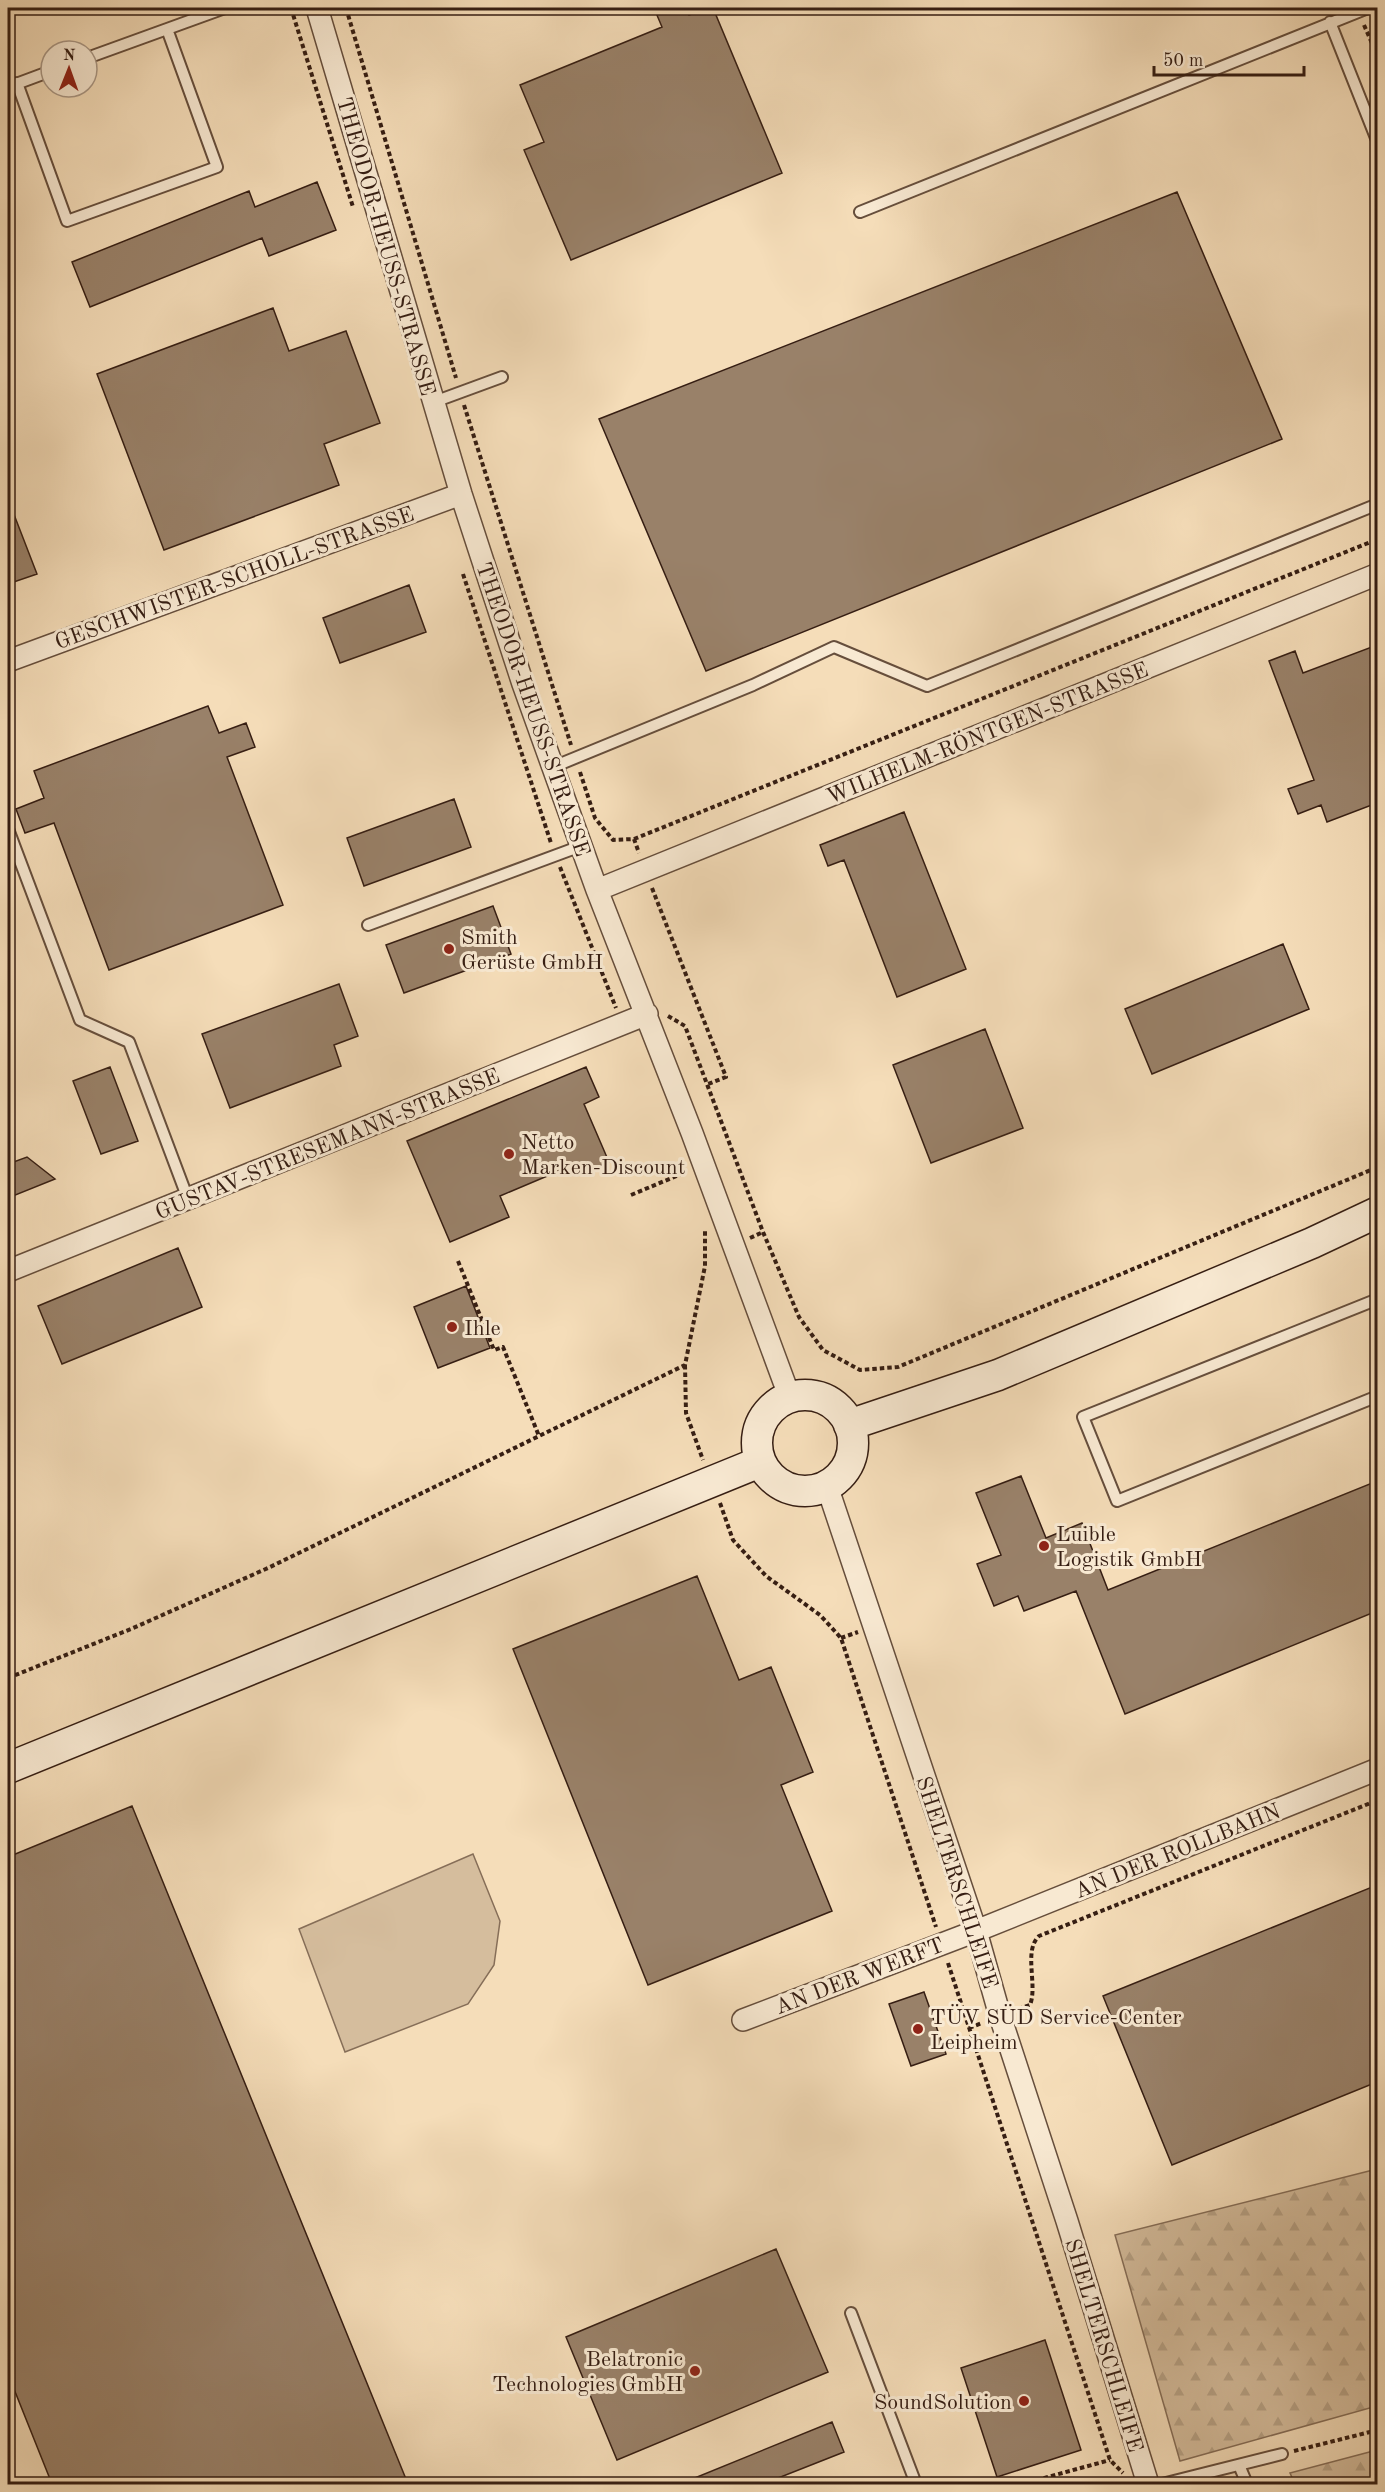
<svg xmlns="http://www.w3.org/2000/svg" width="1385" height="2492" font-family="'Old Standard TT',serif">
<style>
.green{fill:#d5bd9d;stroke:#866e58;stroke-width:1.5}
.forest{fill:url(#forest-firs);stroke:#866e58;stroke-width:1.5}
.building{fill:#998169;stroke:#361e13;stroke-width:1.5}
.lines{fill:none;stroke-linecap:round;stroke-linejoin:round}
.service-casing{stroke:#664e3c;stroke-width:14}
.minor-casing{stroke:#664e3c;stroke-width:24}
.secondary-casing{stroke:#361e13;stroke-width:33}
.path{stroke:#361e13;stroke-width:4;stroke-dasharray:4.5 3;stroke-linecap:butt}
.service{stroke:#f8e9d2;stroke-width:10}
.minor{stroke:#f8e9d2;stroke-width:21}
.secondary{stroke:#f8e9d2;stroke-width:30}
.poi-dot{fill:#8f2418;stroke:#f8e9d2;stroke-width:2}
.labels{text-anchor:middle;stroke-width:6;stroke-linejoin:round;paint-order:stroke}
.street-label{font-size:22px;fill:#361e13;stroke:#f8e9d2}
.poi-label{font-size:22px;fill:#361e13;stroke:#f8e9d2;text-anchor:start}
</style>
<defs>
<pattern id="forest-firs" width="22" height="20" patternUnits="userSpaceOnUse" patternTransform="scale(1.5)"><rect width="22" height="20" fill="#d5bd9d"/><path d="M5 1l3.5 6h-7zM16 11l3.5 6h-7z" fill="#b7a286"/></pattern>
</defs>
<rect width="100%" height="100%" fill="#f5ddb9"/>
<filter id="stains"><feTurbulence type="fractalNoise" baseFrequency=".00333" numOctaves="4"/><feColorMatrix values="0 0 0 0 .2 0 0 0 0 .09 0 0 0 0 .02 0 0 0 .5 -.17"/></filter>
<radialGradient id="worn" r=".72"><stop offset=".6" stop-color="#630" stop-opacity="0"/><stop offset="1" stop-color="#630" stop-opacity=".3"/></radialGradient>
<path class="green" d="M473 1854 500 1921 494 1965 468 2004 345 2052 299 1929Z"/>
<path class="forest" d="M1377 2169V2406L1180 2461 1115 2235Z
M1377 2450V2484H1295L1290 2473Z"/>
<path class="building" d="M654 8H688L689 15 713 8 782 173 571 260 524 150 544 142 520 85 662 27Z
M317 182 336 230 269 256 262 238 90 307 72 262 249 191 255 207Z
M1177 192 1282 439 706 671 599 419Z
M273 308 289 351 346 331 380 423 324 444 339 485 164 550 97 374Z
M8 499 37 574 8 584Z
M409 585 426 632 340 663 323 618Z
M1377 645V803L1327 822 1321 805 1298 814 1288 789 1314 780 1269 661 1295 651 1303 673Z
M208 706 219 733 246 723 255 747 227 757 283 905 109 970 54 823 25 833 16 809 44 798 34 771Z
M454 799 471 847 364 886 347 838Z
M904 812 966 969 897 997 844 860 828 866 820 845Z
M493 906 511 954 404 993 386 945Z
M1283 944 1309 1009 1152 1074 1125 1009Z
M339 984 358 1036 334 1045 341 1066 230 1108 202 1034Z
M985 1029 1023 1128 931 1163 893 1065Z
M110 1067 138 1141 101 1154 73 1081Z
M586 1067 599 1097 584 1104 609 1162 582 1174 578 1163 500 1196 509 1217 450 1242 407 1141Z
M27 1157 55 1179 8 1198V1164Z
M178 1248 202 1307 62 1364 38 1306Z
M466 1286 490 1348 438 1368 414 1307Z
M1021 1476 1046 1538 1082 1523 1108 1590 1377 1481V1611L1125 1714 1076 1591 1024 1611 1018 1596 994 1606 977 1564 1001 1555 976 1493Z
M697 1576 739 1680 771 1667 813 1772 781 1785 832 1911 648 1985 513 1649Z
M132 1806 408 2484H52L8 2374V1857Z
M1377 1885V2082L1172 2165 1103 1996Z
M924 1992 946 2054 911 2066 889 2004Z
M776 2249 828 2372 617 2460 566 2337Z
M1045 2340 1081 2450 997 2477 961 2368Z
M832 2422 844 2452 763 2484H680Z"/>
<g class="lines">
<g class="service-casing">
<path id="service" d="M1330 22 1378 143
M87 58 225 8
M17 83 67 221 217 167 167 29
M8 87 51 71
M860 212 1368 8
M434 402 502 377
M553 767 753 685 834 647 927 686 1378 504
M8 829 80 1020 129 1042 188 1199
M368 925 581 846
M1378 1299 1083 1417 1117 1501 1378 1396
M851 2313 916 2484
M1239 2465 1247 2484
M1162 2484 1282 2454"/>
</g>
<g class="minor-casing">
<path id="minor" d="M317 8 461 494 523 684 597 890 692 1133 790 1398
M8 661 461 494
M597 890 1378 574
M8 1271 647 1014
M827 1486 976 1931 1000 2016 1067 2221 1148 2484
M743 2020 976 1931 1378 1769"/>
</g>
<g class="secondary-casing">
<path id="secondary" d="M757 1443a48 48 0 1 1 96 0a48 48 0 1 1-96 0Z
M849 1425 998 1375 1312 1243 1378 1212
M8 1768 760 1462"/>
</g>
<path class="path" d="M291 8 353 207
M346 8 456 378
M1364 25 1378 57
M464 405 571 745
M463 574 551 843
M580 772 595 818 613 840 634 839 639 853
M634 839 1378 539
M560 867 616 1008
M652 888 726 1077 708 1084
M668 1016 685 1026 763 1232 799 1317 823 1350 860 1370 898 1367 1378 1167
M631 1195 686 1172
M750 1238 763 1232
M458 1261 494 1350 503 1347 539 1436
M685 1365 686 1413 703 1460
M720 1503 733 1540 766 1576 820 1615 841 1638 936 1927
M841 1638 858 1632
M8 1678 131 1629 268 1568 685 1365 705 1266V1229
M948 1963 1110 2460 1123 2473
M1018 2009 1030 2005C1038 1985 1023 1951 1039 1936L1378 1800
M969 2028 982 2023
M1294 2451 1378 2430
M1022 2484 1110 2460"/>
<use href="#service" class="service"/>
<use href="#minor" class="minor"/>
<use href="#secondary" class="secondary"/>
</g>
<g class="poi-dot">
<circle cx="449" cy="949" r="6"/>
<circle cx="509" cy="1154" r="6"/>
<circle cx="452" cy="1327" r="6"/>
<circle cx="1044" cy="1546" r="6"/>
<circle cx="918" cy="2029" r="6"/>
<circle cx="695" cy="2371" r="6"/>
<circle cx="1024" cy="2401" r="6"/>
</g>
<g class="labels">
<g class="street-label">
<text transform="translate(387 246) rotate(74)" y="8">THEODOR-HEUSS-STRASSE</text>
<text transform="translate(234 577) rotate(-20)" y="8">GESCHWISTER-SCHOLL-STRASSE</text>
<text transform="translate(534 709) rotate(71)" y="8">THEODOR-HEUSS-STRASSE</text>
<text transform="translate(987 732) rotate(-22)" y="8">WILHELM-RÖNTGEN-STRASSE</text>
<text transform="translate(327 1143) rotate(-22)" y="8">GUSTAV-STRESEMANN-STRASSE</text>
<text transform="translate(1177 1850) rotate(-22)" y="8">AN DER ROLLBAHN</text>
<text transform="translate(958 1882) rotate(72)" y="8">SHELTERSCHLEIFE</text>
<text transform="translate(859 1975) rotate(-21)" y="8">AN DER WERFT</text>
<text transform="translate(1105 2345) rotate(73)" y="8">SHELTERSCHLEIFE</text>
</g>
<g class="poi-label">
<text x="461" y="944">Smith<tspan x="461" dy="25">Gerüste GmbH</tspan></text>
<text x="521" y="1149">Netto<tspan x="521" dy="25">Marken-Discount</tspan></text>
<text x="464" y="1335">Ihle</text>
<text x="1056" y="1541">Luible<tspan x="1056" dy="25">Logistik GmbH</tspan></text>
<text x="930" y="2024">TÜV SÜD Service-Center<tspan x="930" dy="25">Leipheim</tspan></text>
<text x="683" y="2366" text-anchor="end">Belatronic<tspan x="683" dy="25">Technologies GmbH</tspan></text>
<text x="1012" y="2409" text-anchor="end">SoundSolution</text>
</g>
</g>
<rect width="1385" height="2492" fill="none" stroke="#f5ddb9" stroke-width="30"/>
<rect x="9" y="9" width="1367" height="2474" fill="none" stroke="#361e13" stroke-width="3"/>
<rect x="15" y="15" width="1355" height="2462" fill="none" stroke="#361e13" stroke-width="1.5"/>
<g transform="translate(69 69) rotate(1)"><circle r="28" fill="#f8e9d2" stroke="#aa9886" stroke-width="1.5"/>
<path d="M0-4.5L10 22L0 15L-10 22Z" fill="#8f2418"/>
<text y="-9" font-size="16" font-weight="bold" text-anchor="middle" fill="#361e13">N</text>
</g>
<path d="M1154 66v9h150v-9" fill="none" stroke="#361e13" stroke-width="3"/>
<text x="1163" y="66" font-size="18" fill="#361e13" stroke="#f8e9d2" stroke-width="4.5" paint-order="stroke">50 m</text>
<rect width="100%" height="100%" filter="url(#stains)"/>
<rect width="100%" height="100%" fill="url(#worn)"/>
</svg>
